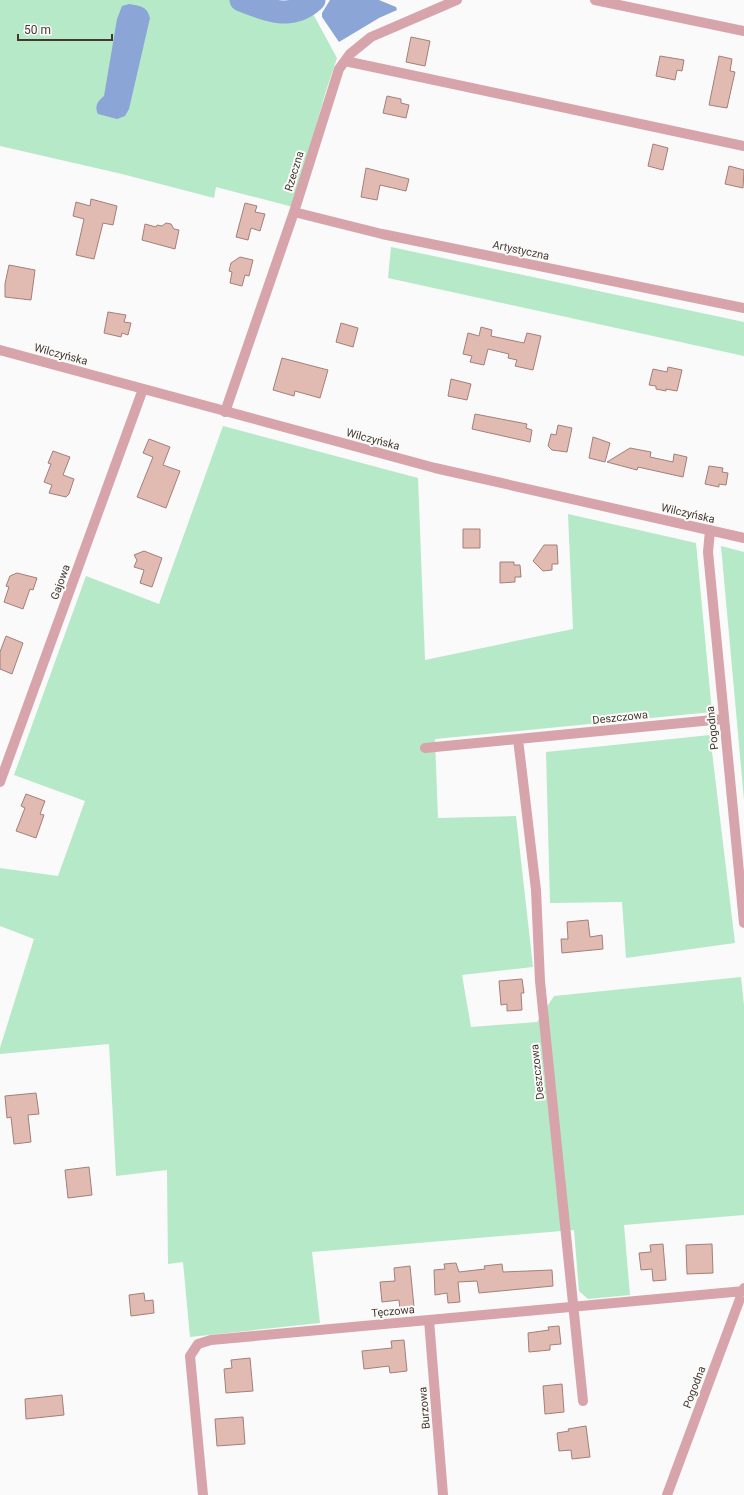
<svg xmlns="http://www.w3.org/2000/svg" width="744" height="1495" font-family="Roboto,sans-serif">
<style>
.green{fill:#b5e9c8}
.water{fill:#8ba6d6}
.lines{fill:none;stroke-linecap:round;stroke-linejoin:round}
.river{stroke:#8ba6d6;stroke-width:23}
.building{fill:#e1bab2;stroke:#a47f79}
.street{stroke:#d7a4ab;stroke-width:10}
.labels{text-anchor:middle;stroke-width:4;stroke-linejoin:round;paint-order:stroke}
.street-label{font-size:11px;fill:#45392f;stroke:#fafafa}
</style>
<rect width="100%" height="100%" fill="#fafafa"/>
<path class="green" d="M0 0H265C282 7 296 0 313 0L312 12 337 58 326 91 293 207 216 187 214 198 122 174 0 146Z
M391 247 744 322V356L388 278Z
M223 426 418 478 425 660 573 629 568 514 696 543 712 712 435 739 438 818 516 816 533 967 462 975 471 1027 537 1022 554 996 741 977 744 1005V1215L624 1225 630 1295 588 1299 579 1291 574 1230 312 1252 320 1323 190 1337 183 1262 168 1264 167 1170 116 1176 109 1044 0 1054V1048L34 939 0 926V868L58 876 85 801 14 775 86 576 159 604Z
M721 546 744 552V800Z
M710 735 735 943 626 958 622 902 550 903 546 752Z"/>
<path class="water" d="M330 0H379L396 7 397 10 379 18 339 42 322 17V13Z
M129 4C140 6 147 6 150 18L129 109 125 116 117 119 98 114C94 106 98 101 104 96L117 19 122 6Z"/>
<g class="lines">
<path class="river" d="M241 0C266 10 292 21 314 0"/>
</g>
<path class="building" d="M411 37 430 41 425 66 406 62Z
M660 56 684 60 682 71 677 70 675 80 656 76Z
M719 56 732 59 730 71 735 72 727 108 709 105Z
M387 96 401 99V103L409 105 406 118 383 113Z
M653 144 668 148 663 170 648 166Z
M729 166 744 170 743 188 725 184Z
M366 168 409 179 406 191 380 185 377 200 361 197Z
M91 199 117 206 113 225 103 223 94 259 76 255 84 219 73 216 76 202 90 206Z
M245 203 257 206 255 212 265 214 260 231 251 228 248 240 236 237Z
M166 223 171 224 174 229 179 230 175 249 142 240 145 224 156 227 157 225 162 226Z
M240 257 253 260 249 276 245 275 242 286 230 283 232 272 229 271 231 263Z
M9 265 35 270 31 300 5 297V284Z
M108 312 126 315 124 322 131 323 128 335 122 333 121 337 104 333Z
M341 323 358 328 353 347 336 342Z
M481 327 492 330 491 336 524 343 527 333 541 336 533 370 515 366 517 360 508 358 509 354 488 349 484 365 470 362 472 356 463 354 468 333 479 336Z
M282 358 328 370 320 398 295 391 294 396 273 390Z
M668 367 682 370 677 391 666 389V391L656 389V386L649 385 653 369 667 372Z
M451 379 471 384 467 400 448 396Z
M475 414 527 424 526 428 532 430 530 442 472 429Z
M558 425 572 428 567 452 552 450 548 446 551 434 556 435Z
M593 437 610 443 605 462 589 458Z
M149 439 170 447 163 465 180 471 166 508 137 497 153 457 143 453Z
M630 448 651 452 650 457 673 462 674 454 687 457 683 477 638 467 637 470 607 462Z
M53 451 70 457 63 475 74 479 69 494 66 497 49 493 52 485 44 482 51 464 48 463Z
M709 466 723 468 722 472 728 473 726 485 719 484V487L705 484Z
M463 529H480V548H463Z
M544 545H557L558 564H552V570L543 571 533 561Z
M144 551 162 558 152 587 140 583 144 570 134 567 137 560 134 555Z
M500 562H514V565H520L521 577H515V582L500 583Z
M17 573 37 578 33 590 30 589 23 609 4 602 9 587 6 586 10 576Z
M6 636 23 643 12 674 0 669V652Z
M26 794 45 801 40 814 44 815 36 838 16 831 25 808 21 806Z
M588 920 590 937 602 935 603 949 562 953 561 939H568L567 922Z
M522 979 524 993H521L522 1010 507 1011V1004L501 1005 499 981Z
M36 1093 39 1114 28 1115 31 1142 14 1144 11 1117 7 1118 5 1096Z
M89 1167 92 1195 68 1198 65 1170Z
M663 1244 666 1280 653 1281 652 1269 641 1270 639 1253 651 1252 650 1245Z
M712 1244 713 1273 687 1274 686 1245Z
M456 1263 459 1272 485 1269 484 1266 502 1264 503 1272 552 1270 553 1286 479 1293 477 1281 458 1282 460 1302 448 1303 447 1293 435 1295 434 1270 445 1269 444 1264Z
M410 1266 414 1307 400 1309 399 1300 382 1302 380 1282 395 1281 394 1268Z
M144 1293 145 1301 153 1300 154 1313 131 1316 129 1295Z
M559 1326 561 1344 550 1345V1350L529 1352 528 1333 549 1330 548 1327Z
M404 1340 407 1371 390 1373 389 1366 364 1369 362 1351 392 1348 391 1341Z
M250 1358 253 1391 226 1393 224 1369 232 1368 231 1360Z
M562 1384 564 1412 545 1414 543 1386Z
M62 1395 64 1415 26 1419 25 1399Z
M243 1417 245 1444 217 1446 215 1419Z
M586 1426 590 1457 572 1459 571 1450 559 1451 557 1433 569 1431 568 1429Z"/>
<g class="lines">
<path class="street" d="M595 0 744 31
M345 61 744 146
M294 212 382 234 744 308
M0 350 435 468 744 538
M225 412 294 212 339 69 350 54 371 37 457 0
M710 530 708 552 744 923
M425 748 518 739
M0 782 143 389
M429 1320 443 1495
M583 1401 540 981 536 890 518 739 723 719
M203 1495 190 1356 198 1344 211 1340 744 1291
M667 1495 744 1288"/>
</g>
<g class="labels">
<g class="street-label">
<text transform="translate(294 171) rotate(-73)" y="4">Rzeczna</text>
<text transform="translate(521 250) rotate(12)" y="4">Artystyczna</text>
<text transform="translate(61 354) rotate(15)" y="4">Wilczyńska</text>
<text transform="translate(373 439) rotate(15)" y="4">Wilczyńska</text>
<text transform="translate(688 513) rotate(13)" y="4">Wilczyńska</text>
<text transform="translate(60 582) rotate(-70)" y="4">Gajowa</text>
<text transform="translate(620 717) rotate(-6)" y="4">Deszczowa</text>
<text transform="translate(712 728) rotate(-96)" y="4">Pogodna</text>
<text transform="translate(537 1072) rotate(-96)" y="4">Deszczowa</text>
<text transform="translate(393 1311) rotate(-5)" y="4">Tęczowa</text>
<text transform="translate(694 1387) rotate(-69)" y="4">Pogodna</text>
<text transform="translate(424 1408) rotate(-95)" y="4">Burzowa</text>
</g>
</g>
<path d="M18 34v6h94v-6" fill="none" stroke="#45392f" stroke-width="2"/>
<text x="24" y="34" font-size="12" fill="#45392f" stroke="#fafafa" stroke-width="3" paint-order="stroke">50 m</text>
</svg>
